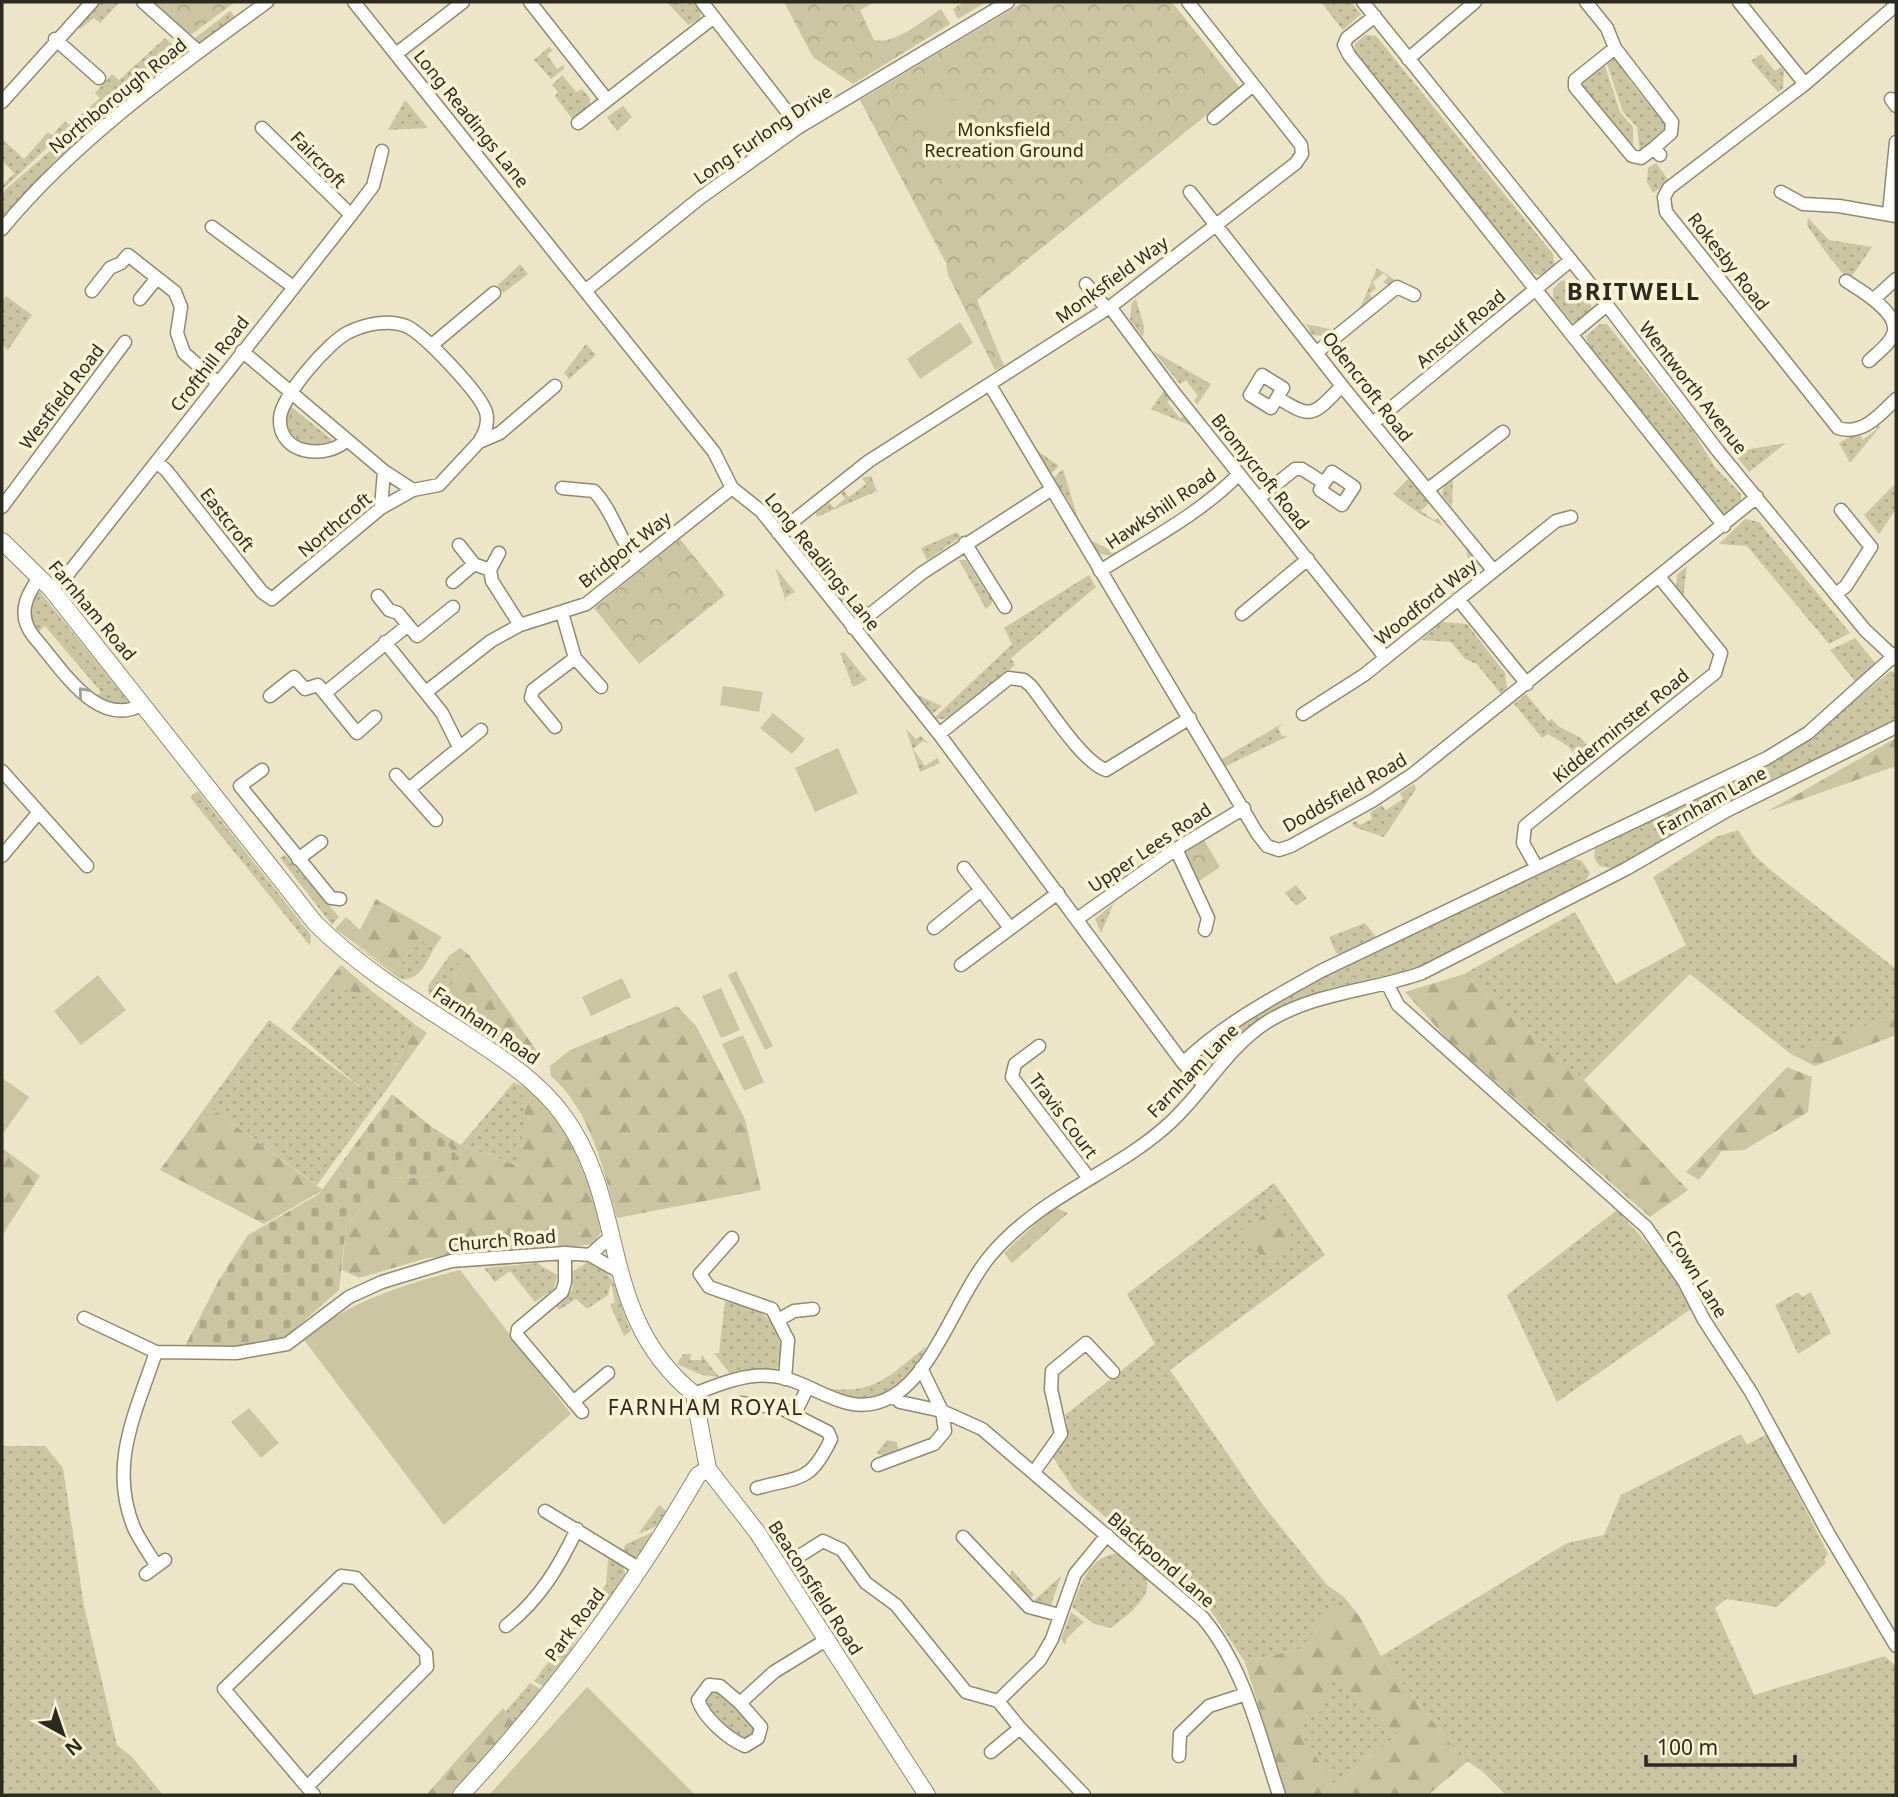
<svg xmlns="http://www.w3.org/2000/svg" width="1898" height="1797" font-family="'Noto Sans',sans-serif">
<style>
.grass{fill:url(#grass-dots)}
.forest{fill:url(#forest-firs);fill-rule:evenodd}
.cemetery{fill:url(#cemetery-stones)}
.park{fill:url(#park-crowns)}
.pitch{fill:#ccc5a2}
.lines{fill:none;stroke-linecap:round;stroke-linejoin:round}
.minor-casing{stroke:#908a6f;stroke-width:15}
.major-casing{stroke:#908a6f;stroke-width:18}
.minor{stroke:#fff;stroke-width:12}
.major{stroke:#fff;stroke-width:16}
.oneway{stroke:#a09f9a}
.labels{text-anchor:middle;stroke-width:7;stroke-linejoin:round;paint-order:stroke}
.street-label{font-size:18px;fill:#2c2a1f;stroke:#f9f3d5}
.park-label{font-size:18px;fill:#332b00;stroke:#f9f3d5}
.quarter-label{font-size:21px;letter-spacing:2px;fill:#2c2a1f;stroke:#f9f3d5}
.district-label{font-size:24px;font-weight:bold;letter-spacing:2px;fill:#2c2a1f;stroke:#f9f3d5}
</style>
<defs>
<pattern id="grass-dots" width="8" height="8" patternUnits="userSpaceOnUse" patternTransform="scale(1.75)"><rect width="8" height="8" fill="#ccc5a2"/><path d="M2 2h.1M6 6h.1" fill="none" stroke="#afa98b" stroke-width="1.8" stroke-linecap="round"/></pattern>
<pattern id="forest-firs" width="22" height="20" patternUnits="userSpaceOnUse" patternTransform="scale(1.75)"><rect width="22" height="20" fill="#ccc5a2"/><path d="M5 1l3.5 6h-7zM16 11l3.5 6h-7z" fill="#afa98b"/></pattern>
<pattern id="cemetery-stones" width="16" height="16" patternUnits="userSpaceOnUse" patternTransform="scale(1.75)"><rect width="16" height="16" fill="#ccc5a2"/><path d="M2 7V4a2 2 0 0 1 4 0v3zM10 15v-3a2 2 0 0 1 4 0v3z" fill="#afa98b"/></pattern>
<pattern id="park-crowns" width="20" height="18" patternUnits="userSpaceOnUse" patternTransform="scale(1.75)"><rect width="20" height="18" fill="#ccc5a2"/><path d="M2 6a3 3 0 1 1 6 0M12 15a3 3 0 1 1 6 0" fill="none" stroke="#afa98b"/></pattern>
</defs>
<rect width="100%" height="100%" fill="#ece5c8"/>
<path class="grass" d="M100 2H120L100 23 94 18 80 29 77 26Z
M667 2 688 4 693 2 701 11 700 19 688 25Z
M1321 2H1351L1361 14 1343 30Z
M230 11 235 17 202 45 190 42Z
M1365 35 1376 36 1553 254 1555 267 1545 277 1533 273 1354 55 1355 44Z
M165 38 172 44 173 49 51 144 2 190V186L14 173 2 161V139L24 159 48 132 52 135 65 121 69 125 100 98 95 93 112 74 119 80Z
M549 47 553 50 547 55 557 69 564 65V69L551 79 534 60Z
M180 50 177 63 55 160 2 217V194L6 189 95 112Z
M1761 54 1775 71 1781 67 1784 71 1783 88 1778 92 1751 61Z
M1611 57 1620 61 1629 80 1663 122 1669 123V127L1640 153 1637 127 1623 112 1606 61Z
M1604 63 1620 112 1633 127V153L1581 88 1580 82Z
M562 75 576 92 582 89 590 98V105L572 119 555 96 558 92 552 85Z
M405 100 428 128 388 130Z
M623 106 632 117 617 131 607 117Z
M1656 163 1669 181 1653 193 1647 182 1648 168Z
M1808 218 1829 240 1872 247 1850 279C1841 275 1814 236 1807 225Z
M520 264 528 274 503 293 498 285Z
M1377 268 1395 280 1388 285 1383 282 1388 278 1384 273 1373 282 1376 288 1369 294 1374 299 1359 311Z
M1570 280 1591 305 1593 312 1580 322H1572L1553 299V289L1561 281Z
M6 296 32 315 8 350 2 345V302Z
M1136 299 1144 326 1143 337 1130 320 1132 302Z
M1306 324 1335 330 1326 336 1312 335Z
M1600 324H1607L1693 431 1714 466 1741 494V502L1727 515 1720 513 1588 344 1586 336Z
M586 344 596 355 569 379 564 373Z
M1153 351 1211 384 1197 405 1194 400 1198 396 1186 380 1180 384Z
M1165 389 1172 397 1167 402 1180 418 1186 415 1192 423 1189 425 1151 409Z
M289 405 331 439 332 448 312 454 284 437 282 409Z
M1875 419 1880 427 1850 463 1839 443 1858 432 1863 440 1877 429 1872 421Z
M1786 443 1749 472 1733 452Z
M1029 445 1059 466 1046 478Z
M1063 469 1081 529 1067 513 1072 507 1062 490 1055 494 1048 483Z
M871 476 877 491 817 517 815 512 829 502 834 508 845 499 841 493 844 491 849 497 866 484 862 478Z
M1453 476 1452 507 1442 495 1444 483Z
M1410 477 1430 502 1421 511 1434 520 1438 518 1443 526 1417 512 1393 494Z
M1896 483V509L1879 534 1864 515Z
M1745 519 1759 522 1850 633 1829 644 1747 546 1719 544Z
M957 532 961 537 927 560 921 548Z
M1090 540 1117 553 1113 556 1095 553Z
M1465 544 1479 562 1477 576 1473 580Z
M959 560H966L988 595 992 597V603L986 609Z
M1687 566 1683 599 1676 591 1677 575Z
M775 567 795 592 786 597V602Z
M1089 575 1096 587 1011 658 1015 665 951 719H933L1012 644 1004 628Z
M834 591 871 607 862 613 850 611Z
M40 592 129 702 123 706 94 698 101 692 45 626 38 632C28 620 26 602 40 592Z
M1442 622 1467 624 1505 673 1507 688 1501 694 1477 664 1465 659 1451 642 1421 640Z
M1855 638 1877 665 1855 681 1830 650Z
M844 652 867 680 853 687 840 653Z
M1891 671 1896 673V723L1721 807 1620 870 1599 866 1594 857 1595 848 1603 842 1806 740Z
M915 694 942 706 930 716Z
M1526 694 1548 721 1552 719 1558 726 1581 738 1596 756 1584 765 1568 746 1548 734 1542 738 1514 704Z
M1283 723 1278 728 1282 736H1288L1224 767 1222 759Z
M906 729 916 739 921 736 929 744 923 741 913 749 925 766 937 758 934 752 940 763 920 772Z
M1414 784 1416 789 1384 837 1354 827 1352 823 1356 821 1360 825 1372 819 1370 813 1381 805 1386 810 1403 799 1400 793Z
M198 791 311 935 310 946 190 797Z
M1738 830 1754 855 1773 872 1896 969V1022L1895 1015 1791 1054 1690 974 1584 1080 1464 974 1575 912 1616 984 1686 945 1653 877 1716 837Z
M285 855 339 917 332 925 280 858Z
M1571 858 1582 861 1590 873 1583 886 1424 967 1330 988 1289 1003 1249 1029 1210 1069 1199 1062V1055L1285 994Z
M1296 885 1307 898 1296 906 1285 893Z
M1114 903 1101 933 1095 919Z
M1365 923 1376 937 1340 955 1336 953 1329 937Z
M419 939 434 948C426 963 420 981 400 979L351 942 395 972Z
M449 956 463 966 441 1002 429 996 428 986Z
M326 984 366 996 374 993 416 1025 390 1076 392 1082 317 1185 207 1105 269 1020 364 1090 291 1029Z
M514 1082 526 1102 520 1166 461 1145Z
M1274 1183 1325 1255 1170 1370 1260 1501 1327 1585 1344 1597 1300 1649 1245 1662 1207 1605 1074 1490 1053 1457C1062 1444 1072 1432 1065 1415L1155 1344 1127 1294Z
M1617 1210 1665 1263 1691 1309 1557 1402 1507 1295Z
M588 1262C620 1272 618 1303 631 1331L624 1336 610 1305 615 1302 611 1282 608 1295 587 1309 576 1299 559 1310 554 1304 566 1298 573 1288 570 1273Z
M537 1263 557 1275 554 1289 535 1302 510 1271 495 1282 484 1268Z
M1798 1292 1802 1297 1811 1292 1831 1333 1798 1354 1775 1305Z
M725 1301C765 1311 774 1315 783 1356L775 1372 731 1375 714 1353H719Z
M926 1346C922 1358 913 1369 904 1378 868 1413 842 1397 801 1383 865 1398 877 1388 926 1346Z
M683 1354H691L690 1360H701L702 1355 719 1377 702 1375 677 1364Z
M1741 1434 1747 1445 1767 1434 1828 1554 1824 1559 1826 1563 1777 1607 1726 1599 1715 1608 1754 1695 1885 1656 1896 1666V1795H1506L1483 1772 1461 1757 1381 1656 1567 1543 1604 1535 1621 1495Z
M887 1440 897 1442 899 1453 885 1457 877 1453Z
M2 1446H45L63 1468 84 1606 117 1745 132 1757 163 1795H2Z
M659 1505 669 1513 660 1525 638 1534Z
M658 1530 640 1556 628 1559 621 1554 626 1544Z
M1119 1553C1127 1560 1139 1567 1145 1576 1157 1595 1123 1619 1111 1628L1094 1624 1072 1607C1083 1580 1088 1557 1119 1553Z
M608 1559 623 1565 626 1578 609 1602 598 1595 606 1585Z
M1012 1570 1034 1595 1029 1599 1009 1578Z
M1061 1576 1051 1605 1044 1608 1030 1604Z
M597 1597 607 1605 603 1610 597 1608 546 1688 534 1681Z
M1071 1612 1084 1622 1067 1638 1065 1645 1061 1639Z
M1330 1677 1398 1734 1335 1786 1296 1728 1322 1710Z
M530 1683 544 1691 518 1723 506 1711Z
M710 1690H720L755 1726 753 1737 739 1741 705 1706 704 1694Z"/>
<path class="forest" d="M1896 738V766L1766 812Z
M376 899 442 937 434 948 419 939 395 972 335 929 346 917 360 930Z
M460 948 469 955 539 1054 536 1059 492 1037 441 1002 463 966 449 956Z
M341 965 374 993 366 996 326 984Z
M1464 974 1584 1080 1688 1190 1650 1217 1448 1040 1405 992Z
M677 1006 696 1026 745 1119 761 1190 617 1218C603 1168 591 1111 551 1076L550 1066 570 1050Z
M1896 1014V1035L1815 1066 1791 1054Z
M416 1025 427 1033 392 1082 390 1077Z
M1787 1067 1812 1077 1808 1112 1744 1150 1722 1151 1699 1180 1686 1172Z
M514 1082C523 1087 535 1091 542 1098 576 1132 592 1186 601 1232L593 1244 553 1250 427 1258 359 1278 342 1270 346 1226 389 1177 421 1178 464 1165 433 1128 461 1145 519 1166 526 1102Z
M207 1105 323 1190 264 1224 160 1170Z
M2 1148 40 1176 2 1236Z
M1274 1203 1293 1225 1287 1231 1295 1240 1269 1259 1262 1258 1240 1226 1257 1221Z
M1054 1207 1068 1213 1012 1263 1004 1253Z
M1344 1597 1360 1617 1381 1656 1461 1757 1468 1761 1428 1795H1286L1245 1662 1300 1649ZM1331 1678 1398 1734 1335 1786 1297 1728 1322 1710Z
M503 1708 518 1723 454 1795H426Z"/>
<path class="cemetery" d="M392 1094 433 1128 465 1165 421 1178 389 1177 346 1226 339 1290 286 1337 266 1345 184 1348 219 1280 248 1235 319 1194Z"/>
<path class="park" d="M150 2H235L192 34 184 33Z
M784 2H875L860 10 874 40C896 45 923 20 941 9L950 24 853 84 813 57Z
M964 2H986L958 19 953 9Z
M1024 2H1172L1240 88 977 300 1004 366 995 370 948 275 946 263 860 100Z
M680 539 725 595 639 664 594 608Z
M1204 840 1220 867 1199 881 1192 878 1181 854Z"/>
<path class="pitch" d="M968 99 969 121 927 123V101Z
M955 132 983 134 985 146 980 150 973 147V163L926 167 924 163Z
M960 322 973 343 920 379 907 359Z
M723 686 763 692 759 712 720 705Z
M773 713 805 739 792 754 760 728Z
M838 748 858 793 815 812 795 768Z
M736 971 773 1046 765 1050 728 975Z
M98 975 126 1010 81 1045 54 1011Z
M622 978 631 997 591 1016 582 997Z
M721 988 740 1030 721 1038 702 996Z
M743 1035 764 1082 744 1091 722 1044Z
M2 1078 29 1097 2 1135Z
M460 1270 571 1414 444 1525 304 1340C346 1302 405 1284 460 1270Z
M249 1408 279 1443 261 1458 231 1422Z
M587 1687 695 1795H489Z"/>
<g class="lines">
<g class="minor-casing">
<path id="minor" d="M143 2 199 52
M354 2 714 452 732 488 761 511 939 734 1183 1063 1198 1079 1206 1082
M530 2 607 100
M702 2 799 127
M1363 2 1607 305 1718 451 1865 630 1896 659
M1586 2 1607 28 1615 48 1672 122 1671 133 1654 148
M1739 2 1805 84
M1896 5 1805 84 1669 188 1664 197 1666 212 1838 428C1862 436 1880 415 1896 399
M1375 16 1347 38 1344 45 1349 55 1724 526
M55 39 99 78
M1615 48 1575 80V87L1632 156 1641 158 1654 148 1660 155
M396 54 463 2
M1408 59 1475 2
M1891 99 1896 106
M2 102 92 2
M1214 118 1253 85
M578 123 714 17
M262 128 351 215
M1190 192 1342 386 1493 570
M1781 192 1803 204 1839 206 1896 216
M1889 213 1896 142
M212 227 292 286
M2 229C73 142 176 68 267 2
M1846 281C1860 290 1897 311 1894 331 1892 343 1877 353 1869 361
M1086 284 1107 309
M92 291 110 268 121 263 128 255 175 292 181 307 177 333 184 353 217 382
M585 291 700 198 799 127 1008 2
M140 299 157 278
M1874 299 1896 279
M1110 307 1175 394 1385 657
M1572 334 1607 305
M433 344 494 293
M242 351 384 471 413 490
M1317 352 1397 287 1414 295
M1262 375 1283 388 1271 408 1250 395Z
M990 385 1257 833 1267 846 1279 850 1291 846 1372 801 1413 774 1757 497
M1278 398C1313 420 1313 415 1342 386
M1373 423 1571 260
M347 440C326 460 278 455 280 418 281 397 329 341 349 332 365 324 389 319 406 326 424 334 480 393 486 412 489 423 485 433 479 442
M156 462 166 470 262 592 272 599 381 508 413 490 439 485 479 442 500 433 555 386
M562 488 594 491C614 512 618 540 638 560
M1427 490 1503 432
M1259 498 1295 469H1302L1324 483 1332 472 1354 487 1342 505 1320 490 1324 483
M2 507 125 342
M381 508 384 471
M778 533 869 461 1110 307 1296 163 1302 154 1301 145 1188 2
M965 543 1005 607
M459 545 474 564
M499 553 490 570 492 581 520 625
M1100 571C1147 541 1200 514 1239 474
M40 577C25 596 17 616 34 637 61 667 97 731 143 704
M453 582 474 564 490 570
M51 589 68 574 351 215 373 186 382 151
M1836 594 1846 586 1871 547 1841 510
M378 596 389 610 398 613 417 636 453 607
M1458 599 1527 684
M562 613 575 658 601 687
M1242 614 1308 559
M853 628 922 573 1052 489
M385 642 442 713 459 747
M426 692 491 641 520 625 586 604 732 488
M325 693 408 625
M270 696 294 677 305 689 318 685 357 733 375 717
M1303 714 1364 675 1556 521 1571 517
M555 727 531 698 533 690 575 658
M939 734 1009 678 1024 680 1031 686C1048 707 1082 762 1106 770L1190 718
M262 770 240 786 331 898 340 899
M2 771 87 866
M396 775 436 820
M409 789 481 730
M1176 849 1208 918 1205 930
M2 856 39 812
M298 859 321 842
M964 868 1010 928
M1537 868 1523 843 1525 826 1715 673 1721 653 1660 578
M1077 919 1176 849 1244 808
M934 928 981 890
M961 965 1058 893
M1388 985 1398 1005 1646 1227 1684 1281 1704 1320 1751 1392 1828 1533 1896 1646
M1039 1046 1015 1064 1012 1077 1088 1177
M1183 1063C1223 1024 1273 998 1321 971L1767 758 1808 733 1896 654
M732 1238 700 1274 709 1287 772 1309 788 1340 785 1379
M565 1253V1282L562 1292 518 1329 517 1335 582 1412
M590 1255 610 1237
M84 1318 156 1352 236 1353 287 1344 349 1297 382 1282 451 1261 565 1253 590 1255 618 1271
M780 1319 794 1311 813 1309
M156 1352C136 1412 108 1465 134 1528 140 1541 149 1553 156 1565
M694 1394C717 1385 746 1373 771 1376 814 1379 845 1422 891 1397 934 1374 958 1294 990 1256 1042 1194 1117 1173 1172 1121 1205 1090 1228 1047 1267 1022 1315 992 1371 991 1422 973L1626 869 1728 810 1896 727
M893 1396 900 1402 942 1411 982 1429 1202 1617C1244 1666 1259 1734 1279 1795
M573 1402 608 1373
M740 1403 781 1408 828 1432 831 1439C810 1483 801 1476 757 1488
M794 1415 807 1389
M878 1465 934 1444 945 1431 942 1411 921 1368
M1034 1472 1061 1434 1051 1389 1052 1371 1086 1343 1113 1372
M545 1511 640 1569
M963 1537 1029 1607 1059 1615
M801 1555 823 1541 842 1550 866 1583 896 1605 966 1692 998 1701 1040 1660 1052 1639 1075 1574 1107 1535
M146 1574 165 1560
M506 1626C540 1599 559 1567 577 1529
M740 1703 720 1686 709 1685 698 1700C704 1718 728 1739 745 1746L758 1738 761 1727 740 1703 774 1672 826 1640
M1020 1728 1084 1795
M991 1752 1020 1728 998 1701
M1179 1756 1180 1734 1209 1706 1246 1694
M307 1787 427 1667 426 1653 356 1578 341 1576 224 1689 307 1787 314 1795"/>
</g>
<g class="major-casing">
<path id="major" d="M2 541 51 589 315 923C358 966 410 998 461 1031 497 1055 537 1079 563 1115 630 1206 596 1314 694 1394L708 1469 757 1532 927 1795
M461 1795C551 1698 632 1589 698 1475L708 1469"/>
</g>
<use href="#minor" class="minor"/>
<use href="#major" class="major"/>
</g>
<defs><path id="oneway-chevron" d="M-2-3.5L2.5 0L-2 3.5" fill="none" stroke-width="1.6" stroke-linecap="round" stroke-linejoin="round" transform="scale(1.75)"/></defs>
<use class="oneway" href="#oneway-chevron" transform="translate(83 692) rotate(-132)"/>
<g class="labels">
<g class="street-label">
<text transform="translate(118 96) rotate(-39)" y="6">Northborough Road</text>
<text transform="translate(471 119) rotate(51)" y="6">Long Readings Lane</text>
<text transform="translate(763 135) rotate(-34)" y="6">Long Furlong Drive</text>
<text transform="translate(318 160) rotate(46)" y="6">Faircroft</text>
<text transform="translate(1728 262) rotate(52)" y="6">Rokesby Road</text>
<text transform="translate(1112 280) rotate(-36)" y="6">Monksfield Way</text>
<text transform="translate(1461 329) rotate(-40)" y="6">Ansculf Road</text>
<text transform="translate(210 364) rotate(-52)" y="6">Crofthill Road</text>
<text transform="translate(1367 387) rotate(52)" y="6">Odencroft Road</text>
<text transform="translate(1693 388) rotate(52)" y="6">Wentworth Avenue</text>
<text transform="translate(62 397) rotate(-53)" y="6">Westfield Road</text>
<text transform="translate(1260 472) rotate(51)" y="6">Bromycroft Road</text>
<text transform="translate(1161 509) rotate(-34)" y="6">Hawkshill Road</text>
<text transform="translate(227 520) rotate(52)" y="6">Eastcroft</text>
<text transform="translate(335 525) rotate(-40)" y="6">Northcroft</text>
<text transform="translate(625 550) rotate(-38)" y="6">Bridport Way</text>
<text transform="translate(822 562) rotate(51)" y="6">Long Readings Lane</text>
<text transform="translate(1426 602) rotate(-39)" y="6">Woodford Way</text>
<text transform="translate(92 611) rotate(50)" y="6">Farnham Road</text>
<text transform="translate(1621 726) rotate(-39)" y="6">Kidderminster Road</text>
<text transform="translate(1345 793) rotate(-30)" y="6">Doddsfield Road</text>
<text transform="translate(1712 801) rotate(-29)" y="6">Farnham Lane</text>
<text transform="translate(1150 848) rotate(-34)" y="6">Upper Lees Road</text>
<text transform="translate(486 1026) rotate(34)" y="6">Farnham Road</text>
<text transform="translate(1193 1071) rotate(-46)" y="6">Farnham Lane</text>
<text transform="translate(1063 1116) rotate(53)" y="6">Travis Court</text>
<text transform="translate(502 1241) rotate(-5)" y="6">Church Road</text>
<text transform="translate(1696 1274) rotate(58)" y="6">Crown Lane</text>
<text transform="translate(1161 1560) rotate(41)" y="6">Blackpond Lane</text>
<text transform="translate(815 1588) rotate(57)" y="6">Beaconsfield Road</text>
<text transform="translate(575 1625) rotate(-53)" y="6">Park Road</text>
</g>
<g class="park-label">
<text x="1004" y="136">Monksfield<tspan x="1004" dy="21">Recreation Ground</tspan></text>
</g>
<g class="quarter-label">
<text x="706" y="1415">FARNHAM ROYAL</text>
</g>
<g class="district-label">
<text x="1634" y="300">BRITWELL</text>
</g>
</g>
<rect width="1898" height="1797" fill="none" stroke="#2c2a1f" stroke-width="7"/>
<g transform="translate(63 1734) rotate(140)" stroke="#f9f3d5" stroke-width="5" paint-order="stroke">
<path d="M0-5L12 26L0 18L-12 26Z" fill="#2c2a1f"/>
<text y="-10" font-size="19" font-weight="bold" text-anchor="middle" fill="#2c2a1f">N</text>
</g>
<path d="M1646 1755v10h149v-10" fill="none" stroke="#2c2a1f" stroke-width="3.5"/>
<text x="1657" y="1755" font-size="21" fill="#2c2a1f" stroke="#f9f3d5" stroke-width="5" paint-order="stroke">100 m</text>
</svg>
